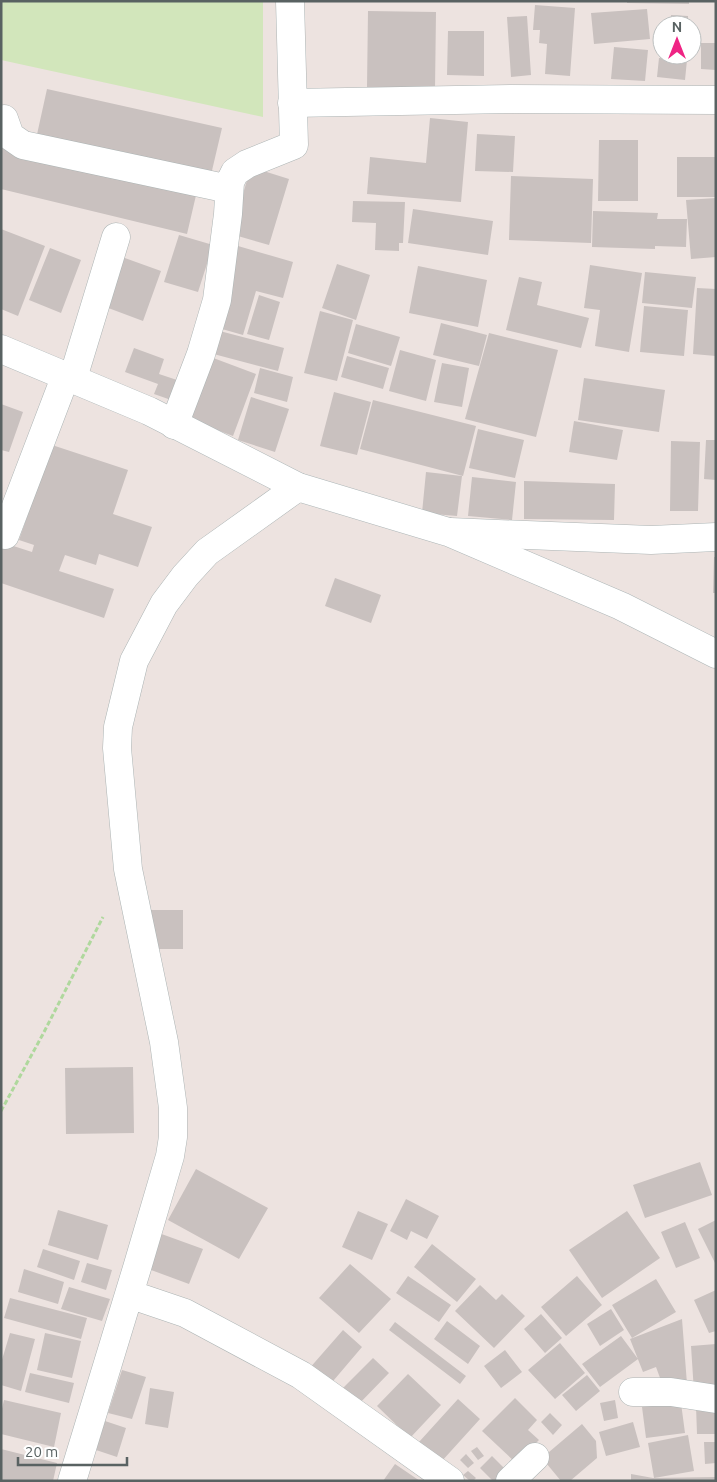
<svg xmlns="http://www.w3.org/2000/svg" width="717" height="1482" font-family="Ubuntu,sans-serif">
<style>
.green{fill:#d2e6bb}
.building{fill:#c9c1bf}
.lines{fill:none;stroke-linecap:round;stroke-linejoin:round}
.street-casing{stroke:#acb4b4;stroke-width:29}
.secondary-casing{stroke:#adb6b7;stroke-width:29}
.path{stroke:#afd89d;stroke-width:3;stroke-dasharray:5 2.5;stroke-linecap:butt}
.street{stroke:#fff;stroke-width:28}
.secondary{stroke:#fff;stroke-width:28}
</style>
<rect width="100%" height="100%" fill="#ede3e0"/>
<path class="green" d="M1 1H263V117L1 60Z"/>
<path class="building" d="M627 1H689V4L627 3Z
M535 5 575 8 570 76 545 74 547 44 539 43 540 30H533Z
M647 9 650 39 594 44 591 13Z
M368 11 436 12 435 89 367 87Z
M671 15 688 16V25H671Z
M527 16 531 75 511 77 507 17Z
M658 28 662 29V50H657Z
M448 31H484V76L447 75Z
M701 43H716V70L701 69Z
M614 47 648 50 645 81 611 79Z
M659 58 687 60 685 80 657 77Z
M47 89 222 128 210 179 36 139Z
M430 118 468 122 461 202 367 194 370 157 426 163Z
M477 134 515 136 513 172 475 171Z
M599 140H638V201H598Z
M2 145 197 191 187 234 1 189Z
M677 157H716V197H677Z
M251 167 289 179 269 245 231 234Z
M511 176 593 179 591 243 509 240Z
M716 198V257L691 259 686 200Z
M353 201 405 202 403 243H399V251L375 250 376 223 352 222Z
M413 209 493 221 488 255 408 243Z
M593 211 658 213 657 219H687L686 247 655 246V249L592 247Z
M1 229 45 246 18 316 1 309Z
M179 235 213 245 198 292 164 282Z
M238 246 293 262 283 298 256 291 243 335 215 327Z
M50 248 81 260 61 313 29 300Z
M122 257 161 271 143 321 103 306Z
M337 264 370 275 356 320 322 308Z
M590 265 642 273 629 352 595 346 600 310 584 308Z
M418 266 487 280 478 327 409 313Z
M645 272 696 277 692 308 642 303Z
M519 277 542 282 537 305 589 318 581 348 506 330Z
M697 288 716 289V356L693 354Z
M259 295 280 302 269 340 247 334Z
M644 306 688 310 684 356 640 352Z
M320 311 353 320 337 381 304 373Z
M441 323 487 335 479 366 433 355Z
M356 324 400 337 391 366 348 353Z
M212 329 284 348 278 371 206 352Z
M489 333 558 350 536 437 465 419Z
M134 348 164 359 159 374 180 381 174 401 154 394 158 384 125 372Z
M400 350 436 360 426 401 389 391Z
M208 356 256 374 233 436 185 418Z
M347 356 389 368 383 389 341 377Z
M442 363 469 368 462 407 434 402Z
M260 368 293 377 287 402 254 393Z
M584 378 665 390 659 432 578 420Z
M334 392 371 402 357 455 320 446Z
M251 397 289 409 275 452 238 440Z
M373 400 476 426 463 476 360 449Z
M1 404 23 412 9 452 1 450Z
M574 421 623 430 617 460 569 452Z
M478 429 524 440 515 478 469 468Z
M706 440H716V480L704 479Z
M671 441 700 442 698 511H670Z
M52 445 128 470 113 514 152 527 138 567 99 554 96 565 65 555 59 571 114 589 104 618 1 583V542L32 552 34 545 19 540Z
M426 472 462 476 457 516 422 513Z
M472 477 516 482 512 520 468 516Z
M524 481 615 484 614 520 524 519Z
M714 557H716V593H713Z
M335 578 381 595 371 623 325 606Z
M146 910H183V949H146Z
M133 1067 134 1133 66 1134 65 1068Z
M700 1162 712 1195 645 1218 633 1185Z
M196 1169 268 1208 239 1259 168 1220Z
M406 1199 439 1216 427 1239 411 1231 407 1240 390 1231Z
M58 1210 108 1225 98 1260 48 1245Z
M358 1211 388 1224 372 1260 342 1247Z
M627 1211 660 1258 602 1298 569 1250Z
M716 1220V1265L698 1229Z
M685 1222 700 1258 676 1268 661 1232Z
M156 1232 203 1249 189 1284 143 1267Z
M432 1244 476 1279 457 1302 414 1267Z
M43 1249 80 1261 74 1280 37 1267Z
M87 1263 112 1270 106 1290 81 1282Z
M350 1264 391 1299 359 1333 319 1298Z
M24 1269 64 1282 58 1304 18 1292Z
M408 1276 451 1305 439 1322 396 1293Z
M577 1276 602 1305 566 1336 541 1307Z
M656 1279 676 1312 632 1338 612 1305Z
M480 1285 496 1300 502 1294 525 1316 494 1348 455 1311Z
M69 1287 110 1299 102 1321 61 1309Z
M716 1290V1331L709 1333 694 1300Z
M10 1298 87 1318 81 1339 4 1318Z
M611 1309 624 1330 600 1346 587 1324Z
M541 1314 562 1338 545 1353 524 1329Z
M682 1319 687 1384 663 1386 656 1367 643 1372 630 1339Z
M447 1321 480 1346 468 1364 434 1339Z
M395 1322 466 1376 460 1384 389 1330Z
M343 1330 362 1347 328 1387 308 1370Z
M10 1333 35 1339 21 1391 1 1385V1363Z
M45 1333 81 1341 72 1378 37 1370Z
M621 1336 638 1359 600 1387 582 1364Z
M560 1343 585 1373 555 1399 528 1370Z
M716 1344V1391L694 1392 691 1346Z
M505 1350 522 1372 501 1388 484 1366Z
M373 1358 389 1373 355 1408 339 1392Z
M122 1370 146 1377 132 1419 108 1413Z
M30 1373 74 1383 69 1403 25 1392Z
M408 1374 441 1405 410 1438 377 1406Z
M587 1375 600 1391 576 1411 562 1395Z
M150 1388 174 1392 168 1428 145 1424Z
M515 1398 537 1420 528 1430 539 1440 516 1463 482 1431Z
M458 1399 480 1419 441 1462 419 1442Z
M4 1400 61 1413 54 1447 1 1434V1413Z
M615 1400 618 1418 604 1421 600 1403Z
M681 1403 685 1433 646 1438 642 1407Z
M696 1406H716V1434H697Z
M550 1413 562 1425 553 1435 541 1422Z
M105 1421 126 1428 117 1457 96 1450Z
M633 1422 640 1447 606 1456 599 1432Z
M582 1424 596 1441 597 1458 570 1481H561L542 1458Z
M688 1435 694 1471 654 1478 648 1443Z
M704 1442H716V1463L705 1464Z
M477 1447 484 1456 478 1460 471 1451Z
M1 1449 57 1463 53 1481H1Z
M466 1454 474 1463 468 1468 460 1460Z
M492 1456 508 1472 499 1481H493L480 1468Z
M395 1464 420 1481H383Z
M468 1471 476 1478 473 1481H470L463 1475Z
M631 1474 653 1478 716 1477V1481H631Z"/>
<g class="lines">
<g class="street-casing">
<path id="street" d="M292 103 511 99 716 100
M4 119 10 136 23 145 229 189
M73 378 116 237
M174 425 201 354 217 300 228 214 230 182 235 172 247 164 294 145 290 1
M450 532 651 540 716 537
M5 535 66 375
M129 1294 185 1313 301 1375 450 1481
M633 1392H671L716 1399
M72 1481 137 1268 170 1156 173 1137V1108L164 1042 128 869 117 748 118 727 134 661 164 604 185 576 207 552 298 487
M510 1481 535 1457"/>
</g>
<g class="secondary-casing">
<path id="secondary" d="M1 349 149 411 298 487 448 532 621 606 716 654"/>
</g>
<path class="path" d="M1 1111 43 1034 103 917"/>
<use href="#street" class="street"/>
<use href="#secondary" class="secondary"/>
</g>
<rect width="717" height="1482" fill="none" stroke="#596262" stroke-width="5"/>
<g transform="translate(677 40)"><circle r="24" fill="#ffffff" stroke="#bdc0c0"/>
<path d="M0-4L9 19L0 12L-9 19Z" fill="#ef2484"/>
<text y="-8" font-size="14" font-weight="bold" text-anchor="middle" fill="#596262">N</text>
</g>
<path d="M18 1457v8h109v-8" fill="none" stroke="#596262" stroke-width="2.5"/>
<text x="25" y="1457" font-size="15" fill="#596262" stroke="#ffffff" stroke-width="4" paint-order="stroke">20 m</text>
</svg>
